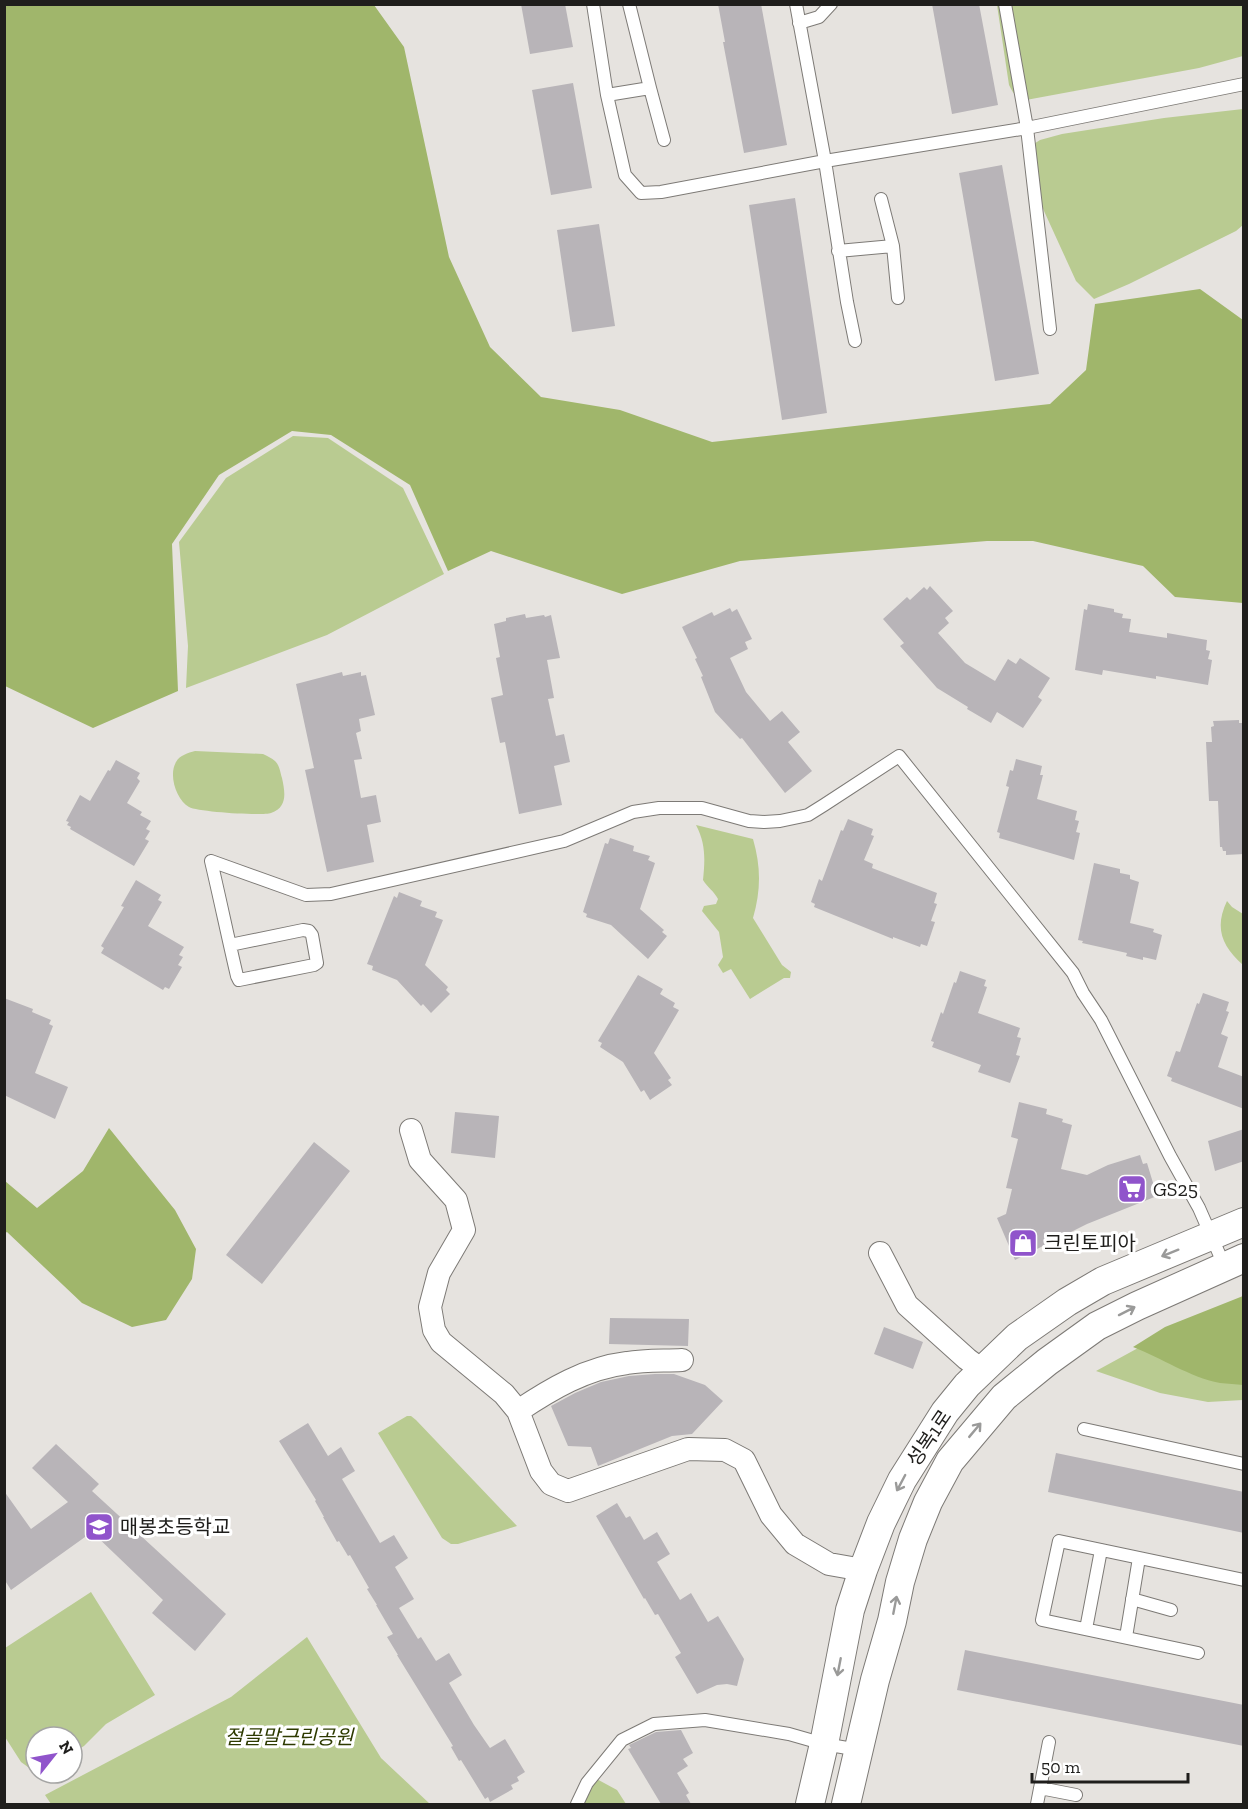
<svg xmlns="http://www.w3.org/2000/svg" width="1248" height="1809" font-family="'Zilla Slab','Noto Sans KR',serif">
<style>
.green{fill:#b9cb91}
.forest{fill:#a0b66b}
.building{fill:#b8b4b8}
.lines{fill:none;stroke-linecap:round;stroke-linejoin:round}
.service-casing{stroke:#7d7a76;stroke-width:14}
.minor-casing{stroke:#7d7a76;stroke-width:24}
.tertiary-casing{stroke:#7d7a76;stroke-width:30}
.service{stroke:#fff;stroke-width:12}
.minor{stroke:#fff;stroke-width:22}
.tertiary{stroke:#fff;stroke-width:28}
.oneway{stroke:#9a9a99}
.labels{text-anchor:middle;stroke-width:6;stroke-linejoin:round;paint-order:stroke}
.poi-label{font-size:20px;fill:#1f1e1c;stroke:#fff;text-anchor:start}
.street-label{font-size:20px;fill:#1f1e1c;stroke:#fff}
.park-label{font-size:20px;font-style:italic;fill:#2d3a00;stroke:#fff}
</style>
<rect width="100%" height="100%" fill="#e6e3df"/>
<path class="green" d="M997 5H1243V56L1199 68 1026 100C1016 99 1013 93 1009 85Z
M1243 109V225L1236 231 1129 284 1094 299 1076 281 1044 211 1028 170 1026 149 1040 140 1062 134 1164 118Z
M293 436 328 438 403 488 444 574 327 635 186 688 188 646 179 542 226 478Z
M195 751 263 754C267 756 272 758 275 761 280 766 280 772 282 778 285 792 288 807 271 813 262 816 198 812 189 807 177 800 168 776 176 762 180 755 188 753 195 751Z
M696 825 753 839C761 867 761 890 753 918L782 965 791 972 790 978H784L750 999 731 969 723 973 718 965 723 957 719 932 702 911 704 906 716 904 718 899C714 891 707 887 703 880 705 860 706 844 696 825Z
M1227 901 1232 907 1243 914V965C1222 946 1214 928 1227 901Z
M1243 1297V1400L1208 1402 1160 1393 1096 1371 1160 1336Z
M407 1416H411L416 1420 517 1526 458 1544H451L442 1538 378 1433Z
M91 1592 155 1695 106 1724 84 1746 72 1753V1737H36V1768L32 1770 21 1762 5 1737V1648Z
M307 1637 381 1758 430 1804H51L45 1795 231 1697Z
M593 1777 617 1790 626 1804H586L584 1801Z"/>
<path class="forest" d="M5 4 374 5 404 47 449 257 490 347 541 397 620 410 712 442 1050 404 1086 370 1095 304 1200 289 1243 320V603L1175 597 1143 566 1033 541H987L740 561 622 594 491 551 448 571 410 485 331 435 292 431 219 475 172 544 178 691 93 728 5 686Z
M109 1128 175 1210 196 1249 192 1279 166 1320 132 1327 82 1303 7 1232 5 1233V1181L37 1208 83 1171Z
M1243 1296V1385C1236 1384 1228 1384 1220 1383 1189 1377 1162 1358 1133 1347L1165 1327Z"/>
<path class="building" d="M521 4H565L573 47 530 54Z
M718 4H761L787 145 744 153 723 42H725Z
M932 4H979L998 105 952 114Z
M573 83 592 188 551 195 532 90Z
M1002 165 1039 374 995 381 959 173Z
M795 198 827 413 782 420 749 205Z
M599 224 615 326 572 332 557 230Z
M930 586 953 611 945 618 949 623 938 633 965 663 995 681 1008 659 1016 664 1020 658 1050 678 1038 697 1042 700 1023 728 997 712 991 723 967 709 968 707 937 688 900 646 904 643 883 619 907 597 910 600 924 587 927 590Z
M1088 604 1114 609V612L1123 614 1122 618 1131 619 1129 632 1167 638V633L1207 640 1206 650 1210 651 1208 659 1212 660 1208 685 1156 676V679L1103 670 1102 675 1075 670 1084 609 1087 610Z
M730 608 732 612 737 609 752 639 745 642 748 649 730 658 746 692 770 721 782 711 800 732 788 742 812 771 785 793 742 738 740 739 715 712 701 677 703 676 695 659 697 658 682 627 712 612 714 616Z
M525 614 526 618 544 615 545 617 551 615 560 658 547 660 554 698 548 699 556 736 564 734 570 762 554 766 562 805 519 814 505 742 500 743 491 698 503 695 496 658 500 657 494 624 506 621V618Z
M342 672 343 676 361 672V676L366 675 375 715 359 719 361 731 356 733 362 759 354 760 361 798 376 795 381 822 367 825 374 862 327 872 305 770 314 768 296 684Z
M1239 720V723H1244V854L1226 855V851H1223L1222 847H1220L1218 801H1209L1206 742H1212L1211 727 1214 726 1213 721Z
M1016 759 1042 766 1040 775H1043L1037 799 1077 811 1075 820 1079 821 1076 832 1080 833 1074 860 999 838 1000 833 997 832 1009 787 1006 786 1010 770 1013 771Z
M116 760 140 773 137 778 140 781 127 803 142 812 140 815 151 821 146 829 150 831 145 839 149 841 134 866 70 829 71 827 67 825 69 822 66 821 80 795 90 801 108 770 110 771Z
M848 819 873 829 871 835 874 836 864 860 873 864 872 868 937 893 934 903 937 904 931 921 935 922 927 946 921 944 920 947 893 937V939L814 907 815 904 811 902 819 879 822 881 841 830 843 831Z
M610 838 634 846 633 851 650 856 648 860 655 863 640 909 664 930 662 932 667 936 648 959 611 925 586 917 587 914 583 912 605 843 608 844Z
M1094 863 1120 869V873L1130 875V879L1139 882 1130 923 1154 929 1153 932 1162 935 1156 960 1143 957V960L1126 956 1127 953 1082 943 1083 941 1078 940Z
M136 880 161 895 158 900 162 902 148 926 184 947 179 955 183 957 178 965 182 967 169 989 165 987 163 990 101 953 104 948 101 946 124 907 121 906Z
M399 892 422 901 420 906 437 912 435 917 443 920 425 965 448 987 446 990 450 994 431 1013 423 1004 421 1006 397 980 372 970 373 966 367 964 394 896 397 898Z
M960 971 986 980 984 986 987 987 978 1013 1020 1028 1017 1037 1021 1038 1016 1055 1020 1056 1010 1083 978 1072 981 1065 932 1047 934 1042 931 1041 941 1012 943 1014 954 982 956 983Z
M638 975 663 989 660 994 675 1003 673 1007 679 1010 654 1053 671 1078 668 1080 672 1085 650 1100 644 1090 641 1092 623 1062 600 1047 602 1043 598 1041Z
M1203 993 1229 1002 1226 1011 1229 1012 1221 1034 1228 1037 1218 1067 1244 1077V1109L1171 1081 1172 1078 1167 1076 1176 1051 1180 1052 1197 1003 1199 1004Z
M4 998 33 1009 32 1012 51 1020 49 1024 53 1026 35 1073 68 1087 55 1119 4 1095Z
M1019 1102 1047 1109 1046 1114 1063 1119 1062 1122 1072 1125 1061 1169 1087 1175 1108 1165 1140 1155 1143 1164 1147 1163 1157 1196 1087 1224 1015 1260 997 1218 1006 1214 1012 1189 1006 1188 1018 1139 1011 1137Z
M455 1112 499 1116 495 1158 451 1153Z
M1244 1129V1161L1215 1171 1208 1141Z
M314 1142 350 1171 262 1284 226 1255Z
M610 1318 689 1319 688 1346 609 1344Z
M884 1327 923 1342 913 1369 874 1354Z
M655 1374H674L705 1385 723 1401 692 1434 672 1436 598 1466 591 1447 568 1446 551 1406 575 1393 601 1382 629 1376Z
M308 1423 328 1456 341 1447 355 1471 342 1479 380 1543 394 1535 408 1558 395 1567 414 1599 399 1608 418 1639 421 1637 436 1661 449 1653 462 1675 449 1683 474 1725 490 1748 505 1739 525 1772 517 1777 519 1781 511 1785 513 1789 490 1802 488 1797 485 1799 461 1760 459 1761 451 1747 453 1746 397 1655H398L387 1637 393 1634 376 1605H377L367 1589 369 1588 350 1555 348 1556 339 1541 337 1542 323 1517H324L315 1501 316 1500 279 1441Z
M56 1444 99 1484 92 1491 226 1614 195 1651 152 1613 163 1600 92 1532 11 1590 4 1579V1491L31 1529 68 1502 32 1468Z
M1056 1453 1244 1492V1533L1048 1492Z
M617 1503 626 1518 630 1516 644 1540 657 1532 670 1554 657 1562 680 1600 691 1593 708 1622 718 1616 744 1659 737 1686 727 1684 717 1685 697 1694 675 1657 681 1653 658 1614 655 1615 645 1598 644 1599 596 1516Z
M965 1650 1244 1705V1746L957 1690Z
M681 1730 693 1753 683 1759 688 1766 677 1773 689 1793 686 1795 691 1804H661L628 1749 631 1748 629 1745 656 1732Z"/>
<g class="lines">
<g class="service-casing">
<path id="service" d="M593 4 607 95 625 175 641 193 661 192 825 161 1027 128 1244 84
M629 4 650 88 664 140
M796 4 825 161 847 302 855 341
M1005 4 1027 128 1050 329
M799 23 819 17 831 4
M607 95 650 88
M881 199 893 246 898 298
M838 251 893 246
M211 861 306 895 331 894 564 841 633 812 659 808H702L749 821 764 822 780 821 799 817 808 815 824 805 899 756 1073 973 1083 993 1101 1020 1170 1156 1199 1208 1224 1265
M211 861C220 899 228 938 237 976L239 980 314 965 317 963 312 935 309 931 303 930 230 945
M1084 1429 1244 1464
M1132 1599 1171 1610
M1086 1629 1101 1550
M1126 1637 1139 1558
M1198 1653 1042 1620 1059 1541 1244 1580
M1040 1788 1076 1795
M577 1804 587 1783 622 1740 654 1724 705 1720 789 1734 824 1744 859 1750
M1037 1804 1049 1742"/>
</g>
<g class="minor-casing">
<path id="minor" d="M411 1130 420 1160 456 1200 464 1230 439 1273 430 1307 434 1330 441 1342 504 1394 518 1411 541 1471 551 1484 568 1491 688 1449 725 1450 744 1460 771 1515 795 1544 829 1564 863 1570
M880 1253 907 1305 967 1359 982 1370
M518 1411C551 1389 586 1368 627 1363 645 1360 664 1361 682 1360"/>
</g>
<g class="tertiary-casing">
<path id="tertiary" d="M810 1804 824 1744 850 1610 863 1570 881 1523 902 1480 945 1412 967 1385 1017 1337 1067 1302 1103 1281 1244 1222
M846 1804 875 1680 892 1621 900 1582 913 1539 928 1502 950 1461 1004 1397 1047 1362 1097 1326 1137 1306 1244 1258"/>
</g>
<use href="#service" class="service"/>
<use href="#minor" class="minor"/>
<use href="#tertiary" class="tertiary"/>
</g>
<defs><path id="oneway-shaft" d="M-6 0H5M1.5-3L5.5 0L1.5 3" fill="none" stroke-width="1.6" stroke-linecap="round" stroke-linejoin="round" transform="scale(1.5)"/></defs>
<g class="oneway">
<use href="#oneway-shaft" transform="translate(1170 1253) rotate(158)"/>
<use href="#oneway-shaft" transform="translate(1127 1311) rotate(-27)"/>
<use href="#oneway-shaft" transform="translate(975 1430) rotate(-50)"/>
<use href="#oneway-shaft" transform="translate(901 1483) rotate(118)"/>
<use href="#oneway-shaft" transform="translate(895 1605) rotate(-79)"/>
<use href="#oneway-shaft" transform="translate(839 1667) rotate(101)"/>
</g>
<defs>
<g id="supermarket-square" transform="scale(1.5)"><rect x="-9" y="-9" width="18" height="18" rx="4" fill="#9054cb" stroke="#fff"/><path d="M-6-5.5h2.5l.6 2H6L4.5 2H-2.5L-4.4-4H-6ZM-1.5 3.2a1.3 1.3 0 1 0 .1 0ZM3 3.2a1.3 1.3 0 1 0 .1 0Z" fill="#fff"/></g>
<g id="shop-square" transform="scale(1.5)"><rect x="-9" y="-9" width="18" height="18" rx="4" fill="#9054cb" stroke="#fff"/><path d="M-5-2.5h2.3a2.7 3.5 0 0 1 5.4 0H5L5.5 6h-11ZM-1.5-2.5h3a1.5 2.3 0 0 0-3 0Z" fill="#fff"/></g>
<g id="school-square" transform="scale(1.5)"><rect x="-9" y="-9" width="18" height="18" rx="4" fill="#9054cb" stroke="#fff"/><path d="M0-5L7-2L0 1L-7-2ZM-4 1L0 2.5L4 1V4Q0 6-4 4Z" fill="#fff"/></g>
</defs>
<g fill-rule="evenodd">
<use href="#supermarket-square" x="1132" y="1189"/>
<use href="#shop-square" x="1023" y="1243"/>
<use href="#school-square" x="99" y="1527"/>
</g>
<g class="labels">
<g class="poi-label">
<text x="1153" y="1196">GS25</text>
<text x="1044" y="1250">크린토피아</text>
<text x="120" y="1534">매봉초등학교</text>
</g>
<g class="street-label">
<text transform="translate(929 1438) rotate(-56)" y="7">성복1로</text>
</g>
<g class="park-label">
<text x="289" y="1744">절골말근린공원</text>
</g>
</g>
<rect width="1248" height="1809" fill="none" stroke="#1f1e1c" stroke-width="12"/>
<g transform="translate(54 1755) rotate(59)"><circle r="28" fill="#ffffff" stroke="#a5a5a4" stroke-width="1.5"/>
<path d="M0-4.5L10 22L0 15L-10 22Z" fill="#9054cb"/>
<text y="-9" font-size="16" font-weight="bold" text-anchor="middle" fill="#1f1e1c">N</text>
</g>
<path d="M1032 1773v9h156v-9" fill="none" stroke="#1f1e1c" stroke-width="3"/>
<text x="1041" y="1773" font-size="18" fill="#1f1e1c" stroke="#ffffff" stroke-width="4.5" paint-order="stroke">50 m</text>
</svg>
